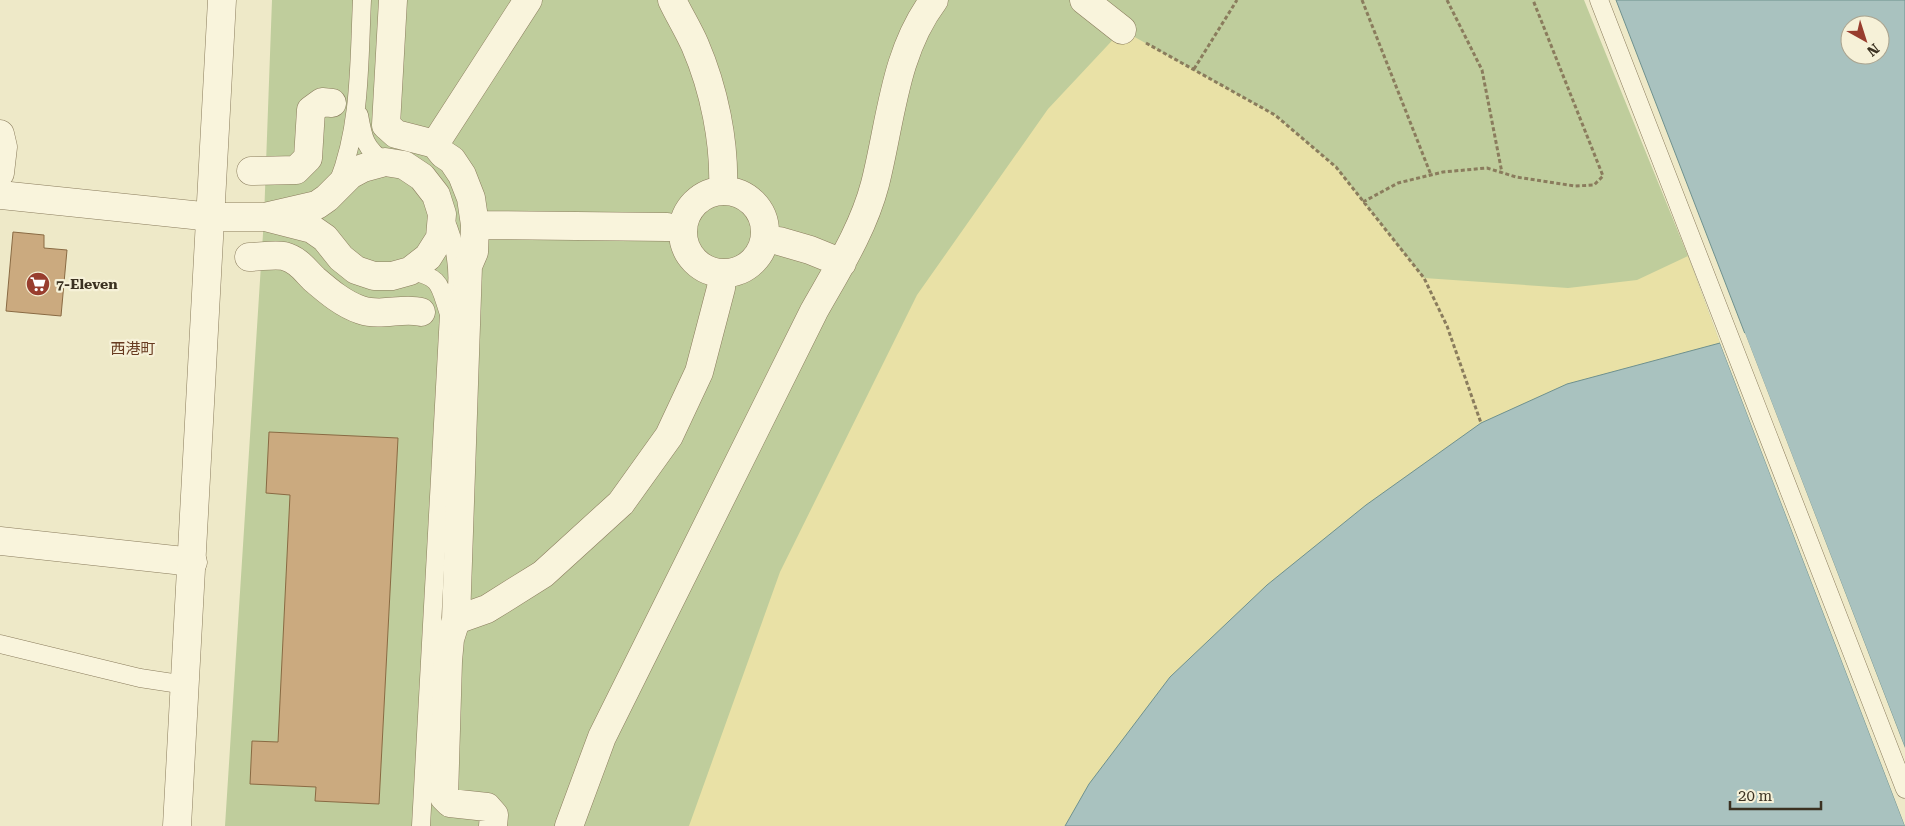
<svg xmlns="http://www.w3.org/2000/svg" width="1905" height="826" font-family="'Roboto Serif','Noto Sans JP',serif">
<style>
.green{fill:#bfcd9c}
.sand{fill:#e9e1a6}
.water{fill:#a9c2bf;stroke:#6f918e;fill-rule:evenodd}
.pier{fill:#eee9c8}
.building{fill:#cbaa7f;stroke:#896a43}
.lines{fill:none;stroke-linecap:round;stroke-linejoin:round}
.service-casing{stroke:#8a7c5d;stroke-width:19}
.pedestrian-casing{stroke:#8a7c5d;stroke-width:29}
.minor-casing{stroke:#8a7c5d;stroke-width:29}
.tertiary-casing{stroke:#8a7c5d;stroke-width:29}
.path{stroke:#8a7c5d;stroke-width:3;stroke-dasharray:4 2.5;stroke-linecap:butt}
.service{stroke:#f9f4dc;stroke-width:18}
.pedestrian{stroke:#f9f4dc;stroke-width:28}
.minor{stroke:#f9f4dc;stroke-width:28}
.tertiary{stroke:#f9f4dc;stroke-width:28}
.labels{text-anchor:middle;stroke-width:4.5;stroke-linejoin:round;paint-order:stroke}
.poi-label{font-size:14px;font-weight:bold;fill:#3b3121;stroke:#f6f1d8;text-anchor:start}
.neighbourhood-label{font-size:15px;fill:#673a20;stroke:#f6f1d8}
</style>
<rect width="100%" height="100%" fill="#eee9c8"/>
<path class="green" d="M272 0H1584L1688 256 1720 343 1567 384 1170 677 1089 784 1065 826H225L264 218Z"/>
<path class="sand" d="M1122 30 1275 115 1336 167 1424 278 1568 288 1637 280 1688 256 1720 343 1567 384 1170 677 1089 784 1065 826H689L780 572 917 295 1048 109Z"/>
<path class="water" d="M1616 0H1905V748ZM1850 25H1880V55H1850Z
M1720 343 1905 826H1065L1089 784 1170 677 1267 585 1366 505 1481 423 1567 384Z"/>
<path class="pier" d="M1745 333 1905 748V750L1903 749 1742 334Z
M1722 342 1905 819V826L1720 343Z"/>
<path class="building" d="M13 232 44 235V248L67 250 61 316 6 311Z
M269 432 398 438 379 804 315 801 316 787 250 784 252 741 278 742 290 495 266 493Z"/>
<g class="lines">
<g class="service-casing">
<path id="service" d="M1599 0 1905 789
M359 115C363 138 365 149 385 162
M338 183C361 126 359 61 362 0
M410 271C442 277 439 285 449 314
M0 644 140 678 186 685
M421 826 449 314C451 308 455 301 456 295 460 272 455 241 445 220"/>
</g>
<g class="pedestrian-casing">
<path id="pedestrian" d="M393 0 386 125 396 134 435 144 443 154 452 160 462 175 471 198 475 225 474 252 468 266 456 620 450 639 448 661 444 797 450 803 487 807 494 815 493 826
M672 0C679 15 688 29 695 45 714 89 725 142 723 190
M1084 0 1122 30
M435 144 528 0
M251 171 296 170 308 158 311 110 322 102 332 103
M683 232a41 41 0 1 1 82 0a41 41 0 1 1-82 0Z
M475 225 667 227
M779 241 810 250 842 263
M249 257C260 257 273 254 284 256 298 260 304 269 314 279 328 291 343 304 361 310 382 317 402 307 421 312
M456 620 487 609 543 574 621 503 669 436 699 372 721 288 722 274
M569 826 602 737 814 311C837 270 863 230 875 184 891 121 894 53 934 0"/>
</g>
<g class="minor-casing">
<path id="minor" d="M0 134 3 147 0 173
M0 541 193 562"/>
</g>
<g class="tertiary-casing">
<path id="tertiary" d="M0 195 212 217H265L317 205 327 198 350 175 363 168 385 162 404 165 422 177 436 195 442 214 440 238 428 257 410 271 392 276H374L356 270 341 258 325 238 312 229 265 217
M177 826 222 0"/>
</g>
<path class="path" d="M1362 0 1431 175
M1447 0 1482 70 1502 173
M1146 43 1275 115 1336 167 1424 278 1447 326 1481 423
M1194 69 1237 0
M1363 202 1398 183 1443 172 1487 168 1516 177 1575 186 1594 185 1603 176 1533 0"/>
<use href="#service" class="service"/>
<use href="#pedestrian" class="pedestrian"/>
<use href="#minor" class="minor"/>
<use href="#tertiary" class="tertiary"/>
</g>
<defs>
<g id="supermarket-disc" transform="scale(1.25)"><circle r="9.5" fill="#983d2e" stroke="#f6f1d8"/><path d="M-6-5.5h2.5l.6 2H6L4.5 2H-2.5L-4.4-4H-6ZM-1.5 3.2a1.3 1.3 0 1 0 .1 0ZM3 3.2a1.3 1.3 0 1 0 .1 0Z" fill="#fff"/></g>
</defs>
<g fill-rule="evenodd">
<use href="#supermarket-disc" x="38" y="284"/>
</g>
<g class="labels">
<g class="poi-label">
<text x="56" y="289">7-Eleven</text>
</g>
<g class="neighbourhood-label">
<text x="133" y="354">西港町</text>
</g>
</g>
<g transform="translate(1865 40) rotate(141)"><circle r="24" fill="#f6f1d8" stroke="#aba48f"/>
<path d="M0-4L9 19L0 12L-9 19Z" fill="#983d2e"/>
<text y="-8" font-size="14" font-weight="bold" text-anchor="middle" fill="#3b3121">N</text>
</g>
<path d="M1730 801v8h91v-8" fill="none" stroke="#3b3121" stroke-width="2.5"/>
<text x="1738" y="801" font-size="15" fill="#3b3121" stroke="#f6f1d8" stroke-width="4" paint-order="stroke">20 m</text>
</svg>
